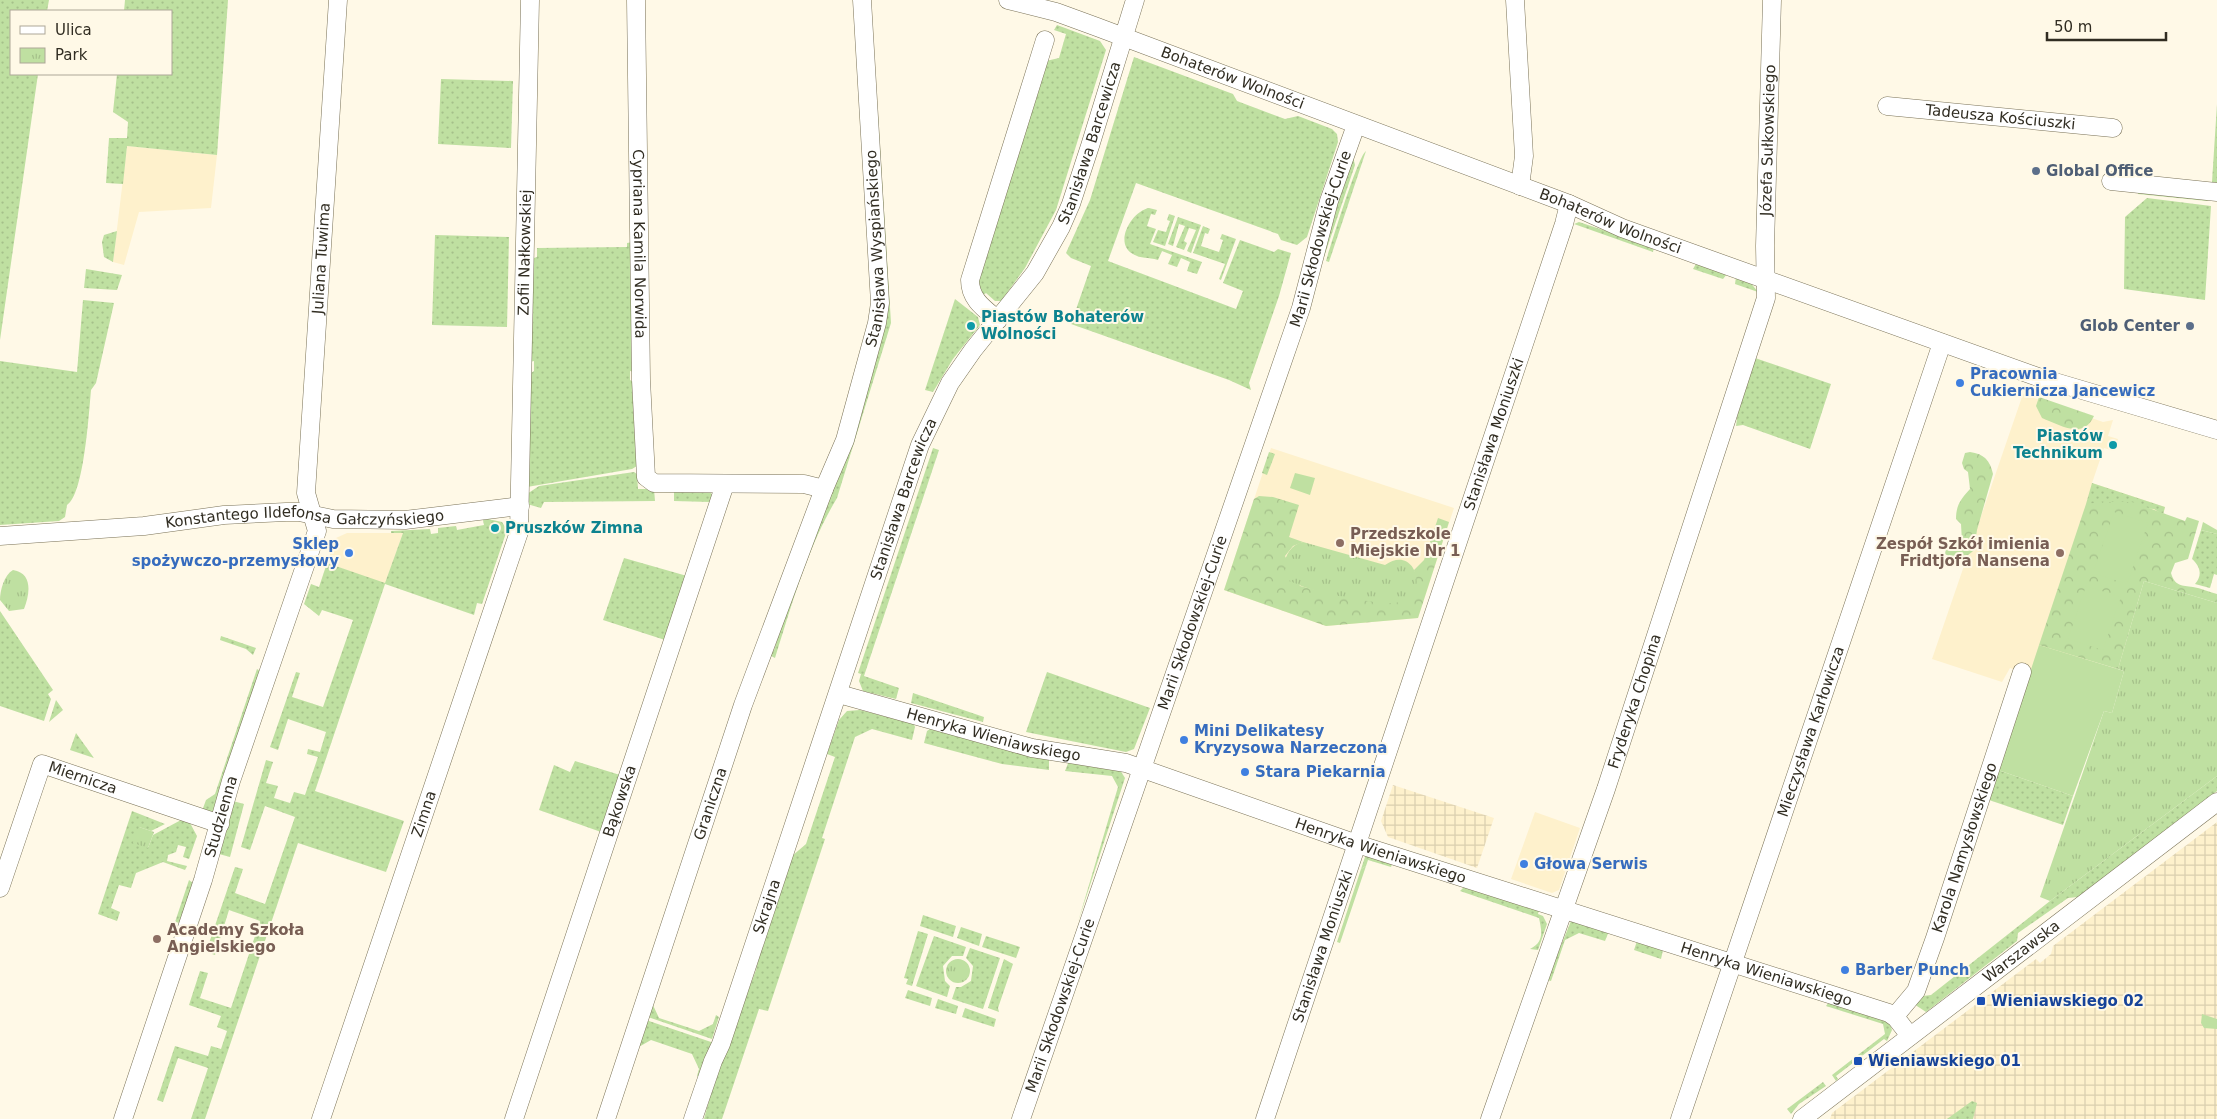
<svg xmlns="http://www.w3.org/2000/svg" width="2217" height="1119" font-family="'DejaVu Sans',sans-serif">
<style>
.built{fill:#fef1cc}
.industrial{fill:url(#industrial-grid)}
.grass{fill:url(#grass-dots)}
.forest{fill:url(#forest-crowns)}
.park{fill:url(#park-tufts)}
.garden{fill:#bfe0a1}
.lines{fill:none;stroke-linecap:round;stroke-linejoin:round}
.minor-casing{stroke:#7a7257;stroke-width:19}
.minor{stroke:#fff;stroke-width:18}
.service-dot{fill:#5c6f8a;stroke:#fff9e7;stroke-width:2}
.culture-dot{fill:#0f9aa8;stroke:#fff9e7;stroke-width:2}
.shop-dot{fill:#3f7fe0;stroke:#fff9e7;stroke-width:2}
.education-dot{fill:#8d6e63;stroke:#fff9e7;stroke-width:2}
.transit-dot{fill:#1a4fb4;stroke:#fff9e7;stroke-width:2}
.labels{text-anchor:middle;stroke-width:4;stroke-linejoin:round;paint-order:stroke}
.street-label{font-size:15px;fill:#312d22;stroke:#fff9e7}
.service-label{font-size:15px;font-weight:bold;fill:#4e5e75;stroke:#fff9e7;text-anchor:start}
.culture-label{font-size:15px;font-weight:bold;fill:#0d838f;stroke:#fff9e7;text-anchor:start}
.shop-label{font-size:15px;font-weight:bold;fill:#366cbe;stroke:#fff9e7;text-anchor:start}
.education-label{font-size:15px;font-weight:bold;fill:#785e54;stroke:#fff9e7;text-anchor:start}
.transit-label{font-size:15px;font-weight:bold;fill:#164399;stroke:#fff9e7;text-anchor:start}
</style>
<defs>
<pattern id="industrial-grid" width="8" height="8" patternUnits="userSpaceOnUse" patternTransform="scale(1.25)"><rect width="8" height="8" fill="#fef1cc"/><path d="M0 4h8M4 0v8" fill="none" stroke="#dacfaf"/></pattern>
<pattern id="grass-dots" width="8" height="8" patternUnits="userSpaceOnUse" patternTransform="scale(1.25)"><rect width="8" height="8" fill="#bfe0a1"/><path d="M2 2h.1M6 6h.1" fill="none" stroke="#a5c08a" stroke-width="1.8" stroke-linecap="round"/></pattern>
<pattern id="forest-crowns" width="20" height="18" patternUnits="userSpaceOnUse" patternTransform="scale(1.25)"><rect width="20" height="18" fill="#bfe0a1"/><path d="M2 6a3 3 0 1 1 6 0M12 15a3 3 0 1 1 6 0" fill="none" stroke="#a5c08a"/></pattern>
<pattern id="park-tufts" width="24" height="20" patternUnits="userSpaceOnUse" patternTransform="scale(1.25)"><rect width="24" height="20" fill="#bfe0a1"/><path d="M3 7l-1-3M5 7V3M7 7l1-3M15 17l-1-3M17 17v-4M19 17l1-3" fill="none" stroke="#a5c08a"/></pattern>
</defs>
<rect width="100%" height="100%" fill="#fff9e7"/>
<path class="built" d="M127 146 217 155 211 208 139 212 124 265 113 262Z
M2023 394 2103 422 2113 420 2108 436 2118 439 2114 451 2104 448 2092 483 2165 507 2118 669 2039 646 2031 675 2010 668 2002 682 1932 659Z
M1271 448 1454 508 1418 618 1326 626 1224 590Z
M347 533H403L385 584 327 563 336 538Z
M1535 812 1580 828 1559 890 1552 893 1511 879Z"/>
<path class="industrial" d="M1393 785 1494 818 1477 868 1388 837 1381 821Z
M2217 822V1119H1830L1832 1113 2036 959 2040 963 2051 954 2053 946Z"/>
<path class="grass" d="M0 0H49L47 11H11V74H38L0 340Z
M125 0H228L217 155 127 146 123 184 106 183 109 138H127L128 122 113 112 117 74H171V11H124Z
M1057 25 1100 41 1106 50 1056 210 1025 268 1001 301H995L986 293 982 296 978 285 979 269 1046 61 1059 58 1066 34 1054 30Z
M1134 57 1233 94 1237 101 1285 119 1298 116 1332 129 1337 134 1338 142 1307 237 1297 245 1281 240 1278 234 1136 183 1108 261 1236 309 1243 291 1223 283 1240 240 1274 252 1278 249 1291 253 1279 296 1249 383 1251 390 1229 380 1071 324 1091 266 1071 258 1066 253 1090 200Z
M441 79 513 81 511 148 438 144Z
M2217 104V183L2212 182Z
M878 115 891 323 837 498C808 546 792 604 775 658L769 655 774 650 780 631 879 334Z
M1366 151 1329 262 1326 261C1331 245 1358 156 1366 151Z
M1353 157 1355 165 1323 260 1329 229Z
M2138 189 2212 198 2207 201 2138 194Z
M2147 198 2211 206 2205 300 2124 289 2125 217Z
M1149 208 1157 210 1155 215 1151 214 1147 226 1156 229 1150 244 1202 262 1197 274 1187 271 1190 262 1181 258 1177 267 1168 264 1172 255 1162 251 1158 260C1148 257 1141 259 1133 254 1113 243 1132 211 1149 208Z
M1169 214 1175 216 1165 246 1153 242 1158 230 1166 232 1170 221 1167 220Z
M1178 217 1201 225 1191 253 1187 251 1196 230 1189 228 1184 241 1187 243 1184 250 1176 247 1185 226 1179 224 1173 246 1168 244Z
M1579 222 1654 247 1653 252 1574 224Z
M1203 226 1210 229 1208 234 1205 233 1201 246 1219 252 1223 240 1220 239 1222 234 1236 239 1221 280 1219 279 1225 264 1193 253Z
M117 231 113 262 104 257 102 242 104 235Z
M435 235 509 237 507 327 432 325Z
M633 242 635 372 630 371V380L635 383 637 466 632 469 527 487 529 374 534 371V361L529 362 531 259 537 257V248L627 247V243Z
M1697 262 1727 274 1723 279 1693 269Z
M86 269 122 275 117 290 84 288Z
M1736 277 1750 282 1758 292 1735 284Z
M955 299 978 317 980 325 953 359 933 392 925 390Z
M83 300 114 303 96 383 91 390C89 412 84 495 67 505L65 517 59 521 0 525V361L77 372Z
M1755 358 1831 384 1810 449 1743 425 1736 426 1738 411Z
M933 448 939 450 864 676 899 688 896 699 863 691 859 681 861 674 858 673Z
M1269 452 1275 454 1267 475 1262 473Z
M634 472 637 474 638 489H654L655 501 544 502 541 508 527 504V494L539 486Z
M2092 483 2165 507 2163 515 2154 509 2086 504Z
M674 490 710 492 713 496 710 502 674 501Z
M488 519 502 522 507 530 482 604 477 603 474 615 385 584 315 791 404 821 386 872 298 843 205 1119H191L208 1068 178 1058 163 1102 157 1100 175 1046 208 1056 211 1046 221 1049 227 1031 217 1027 221 1016 189 1005 200 971 208 973 200 998 231 1008 260 921 229 910 215 955 206 952 235 867 243 869 235 893 265 904 295 817 265 806 250 850 241 847 266 760 273 762 266 783 278 786 274 798 290 803 294 792 305 795 318 757 307 754 308 749 320 752 326 732 288 719 278 750 270 747 296 672 300 673 292 697 323 707 353 620 322 610 319 616 304 604 311 584 319 587 327 563 385 583 403 533H391V531L430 529 431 534 438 533V528L456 526 457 530 484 525 483 520Z
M2201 530 2217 534V575L2214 574 2210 588 2195 584C2203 575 2200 566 2192 559Z
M624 558 687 576 665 640 603 620Z
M0 611 53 690 48 694 51 699 44 721 0 706Z
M221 636 256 648 253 655 246 649 220 640Z
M257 669 260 671 215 810 209 813 202 811 206 800 215 794Z
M1047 672 1150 708 1134 749 1126 752 1026 732Z
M913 693 984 717 983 722 911 703Z
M56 700 63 710 49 722Z
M860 710 914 724 915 727 912 740 872 729 855 737 822 838 825 839 768 1011 759 1009 722 1119H704L715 1079 756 970 763 940 792 856 806 844 835 757 827 754 839 720 847 711Z
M930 729 1049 758V770L1002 764 924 743 927 731Z
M76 733 94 758 70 750Z
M575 761 620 775 601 832 539 810 554 765 570 772Z
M1069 761 1120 770 1125 778 1078 922 1118 787 1112 776 1065 771Z
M1998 770 2073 796 2063 825 1989 800Z
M2217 776V791L2078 897 2068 898 2018 933 2017 941 1926 1012 1914 1004 1923 996 1931 995 2050 901Z
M233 801 244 804 230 857 219 854Z
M132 811 165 824 151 831 139 827 148 848 153 835 181 820 190 823 197 836 189 859 183 857 186 847 178 845 176 852 168 855 167 861 187 866 185 870 163 862 136 873 131 888 119 885 111 908 120 912 117 921 98 914Z
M1366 854 1393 862 1391 867 1368 860 1366 866 1361 869Z
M189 880 193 883 180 923 175 922Z
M1465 886 1539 910 1538 914 1543 916 1547 924 1538 950 1530 949C1544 942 1542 932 1539 918L1460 891Z
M923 915 956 926 953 937 920 926Z
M1571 921 1609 931 1605 941 1579 933 1565 940 1551 981 1547 980Z
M961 927 982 934 979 946 957 938Z
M918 931 928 934 912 986 906 984 908 979 904 978Z
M934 936 966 947 963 956H952L943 966 945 981 950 986 947 997 916 986Z
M986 936 1020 947 1016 958 982 947Z
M1637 941 1663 950 1661 959 1634 950Z
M970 948 1000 958 983 1009 952 999 956 987H961L971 981 973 966 966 958Z
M1004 959 1013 964 998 1008 999 1012 988 1008Z
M908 990 932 998 930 1006 905 998Z
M938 999 958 1006 956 1014 935 1008Z
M1829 1002 1885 1019 1890 1024 1892 1030 1887 1041 1884 1039 1836 1076 1838 1079 1836 1081 1832 1075 1885 1034 1883 1024 1826 1006Z
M652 1003 659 1018 699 1031 713 1024 716 1015 719 1017 712 1039 648 1017Z
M965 1008 996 1019 994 1027 962 1017Z
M646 1020 714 1043 700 1077 697 1076 699 1069 692 1054 651 1040 637 1048Z
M1823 1082 1826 1086 1799 1104 1791 1114 1787 1109Z
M1972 1101 1977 1103 1973 1119H1947Z"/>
<path class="forest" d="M2039 397 2094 416C2083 440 2060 425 2042 418L2036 406Z
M1970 452C1984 454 1990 460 1993 474L1977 530 1974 550C1965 559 1956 561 1945 554L1946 548 1962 542 1961 524 1956 519C1956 505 1961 499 1970 489L1968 472 1964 469 1962 463 1965 453Z
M1259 496 1273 497 1299 505 1289 537 1303 542 1293 546 1285 556 1300 586 1337 595 1381 602 1416 586 1414 570 1424 560 1438 518 1449 522 1418 618 1326 626 1224 590 1254 499Z
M2101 502H2132L2185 521 2187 517 2199 521 2188 559 2175 563 2171 573C2175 587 2182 585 2193 587 2201 588 2209 592 2217 594V603L2144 581 2118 669 2039 645 2086 504Z"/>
<path class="park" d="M1303 542 1385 565C1409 548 1424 576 1413 596 1407 599 1401 602 1395 603 1372 604 1307 592 1289 580 1280 565 1286 546 1303 542Z
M13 570C33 573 30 594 24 609L9 611 0 600C0 591 4 575 13 570Z
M2144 581 2217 603V776L2050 901 2040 897 2104 711 2112 713 2124 671 2118 669Z
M139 827 154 832 148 848 133 843Z
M946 971a12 12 0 1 1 24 0a12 12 0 1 1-24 0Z"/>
<path class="garden" d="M1295 473 1315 478 1310 495 1290 488Z
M2114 512 2148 523 2127 584 2096 574 2097 571 2094 570Z
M2203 522 2217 530V534L2201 530Z
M2086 586 2121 597 2103 650 2068 639Z
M2039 645 2124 671 2112 713 2104 711 2073 796 1998 770Z
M1366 866 1340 943 1337 942 1361 869Z
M2202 1014 2217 1019V1029L2204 1028 2201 1023Z"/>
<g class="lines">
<g class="minor-casing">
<g id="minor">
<path id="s1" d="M636 0 641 380 646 477 654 483 804 484 824 489"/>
<path id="s2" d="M1008 0 1056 12 1097 27 1569 204 1622 228 2038 377 2217 430"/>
<path d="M1515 0 1524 156 1520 186"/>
<path id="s3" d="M1887 106 2113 128"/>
<path d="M2111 181 2217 192"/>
<path d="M998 320C985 309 970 300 970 280L1045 40"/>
<path id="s4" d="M0 536 144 526 224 515 286 512H299L333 519 405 520 520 506"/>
<path id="s5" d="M839 694 1032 748 1126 763 1357 844 1889 1013 1896 1018 1910 1036"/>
<path id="s6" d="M0 888 42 764 220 824"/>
<path id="s7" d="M1895 1016 1916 991 1935 938 2022 672"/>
<path id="s8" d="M123 1119 203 880 231 781 317 531 306 493 338 0"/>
<path id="s9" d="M321 1119 519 532 530 0"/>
<path id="s10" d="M514 1119 725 484"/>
<path id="s11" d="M606 1119 743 705 824 489 845 440 877 323 880 303 862 0"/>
<path id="s12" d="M693 1119 713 1061 721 1044 920 445 950 383 973 350 1035 273 1061 227 1071 204 1090 146 1135 0"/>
<path id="s13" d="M1021 1119 1301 308 1329 201 1356 125"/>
<path id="s14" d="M1265 1119 1564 224 1569 204"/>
<path id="s15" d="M1490 1119 1606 789 1766 298 1765 246 1772 0"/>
<path id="s16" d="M1680 1119 1942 343"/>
<path id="s17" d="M1802 1119 2217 802"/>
</g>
</g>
<use href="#minor" class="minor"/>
</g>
<g class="service-dot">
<circle cx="2036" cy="171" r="5"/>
<circle cx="2190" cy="326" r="5"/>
</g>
<g class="culture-dot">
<circle cx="971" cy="326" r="5"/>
<circle cx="2113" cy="445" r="5"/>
<circle cx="495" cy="528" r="5"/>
</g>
<g class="shop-dot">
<circle cx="1960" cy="383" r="5"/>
<circle cx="349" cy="553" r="5"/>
<circle cx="1184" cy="740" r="5"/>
<circle cx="1245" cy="772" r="5"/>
<circle cx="1524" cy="864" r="5"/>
<circle cx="1845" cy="970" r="5"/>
</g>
<g class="education-dot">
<circle cx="1340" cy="543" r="5"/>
<circle cx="2060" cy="553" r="5"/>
<circle cx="157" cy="939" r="5"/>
</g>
<g class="transit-dot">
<rect x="1976" y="996" width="10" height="10" rx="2.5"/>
<rect x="1853" y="1056" width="10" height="10" rx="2.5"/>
</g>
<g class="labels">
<g class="street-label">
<text dy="5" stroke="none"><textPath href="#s2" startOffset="238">Bohaterów Wolności</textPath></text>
<text dy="5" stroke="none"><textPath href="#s3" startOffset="114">Tadeusza Kościuszki</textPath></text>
<text dy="5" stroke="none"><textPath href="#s15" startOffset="1024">Józefa Sułkowskiego</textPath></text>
<text dy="5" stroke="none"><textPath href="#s12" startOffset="1061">Stanisława Barcewicza</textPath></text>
<text dy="5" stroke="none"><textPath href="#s2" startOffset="642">Bohaterów Wolności</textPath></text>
<text dy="5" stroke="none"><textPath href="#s13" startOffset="930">Marii Skłodowskiej-Curie</textPath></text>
<text dy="5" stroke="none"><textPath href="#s1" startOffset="244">Cypriana Kamila Norwida</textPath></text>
<text dy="5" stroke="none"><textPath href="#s11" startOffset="916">Stanisława Wyspiańskiego</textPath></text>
<text dy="5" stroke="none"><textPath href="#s9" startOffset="899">Zofii Nałkowskiej</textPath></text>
<text dy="5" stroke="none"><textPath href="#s8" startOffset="894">Juliana Tuwima</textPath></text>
<text dy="5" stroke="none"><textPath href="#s14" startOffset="722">Stanisława Moniuszki</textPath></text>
<text dy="5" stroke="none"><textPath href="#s12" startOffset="655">Stanisława Barcewicza</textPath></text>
<text dy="5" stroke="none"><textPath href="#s4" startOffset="306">Konstantego Ildefonsa Gałczyńskiego</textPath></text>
<text dy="5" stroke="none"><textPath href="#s13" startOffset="525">Marii Skłodowskiej-Curie</textPath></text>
<text dy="5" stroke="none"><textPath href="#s15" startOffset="442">Fryderyka Chopina</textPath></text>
<text dy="5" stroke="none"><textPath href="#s16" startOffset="409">Mieczysława Karłowicza</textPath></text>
<text dy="5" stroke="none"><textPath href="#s5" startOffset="160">Henryka Wieniawskiego</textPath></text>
<text dy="5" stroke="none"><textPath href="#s6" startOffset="174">Miernicza</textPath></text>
<text dy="5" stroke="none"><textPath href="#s10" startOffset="335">Bąkowska</textPath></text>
<text dy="5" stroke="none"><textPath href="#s11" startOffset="332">Graniczna</textPath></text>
<text dy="5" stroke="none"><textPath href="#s9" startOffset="322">Zimna</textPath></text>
<text dy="5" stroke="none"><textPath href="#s8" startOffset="318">Studzienna</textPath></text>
<text dy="5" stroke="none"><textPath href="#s7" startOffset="184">Karola Namysłowskiego</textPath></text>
<text dy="5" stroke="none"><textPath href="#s5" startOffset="565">Henryka Wieniawskiego</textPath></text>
<text dy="5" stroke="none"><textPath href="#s12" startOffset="225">Skrajna</textPath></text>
<text dy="5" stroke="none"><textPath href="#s14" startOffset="182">Stanisława Moniuszki</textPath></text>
<text dy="5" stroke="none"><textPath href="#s17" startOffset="276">Warszawska</textPath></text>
<text dy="5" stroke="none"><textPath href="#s5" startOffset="970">Henryka Wieniawskiego</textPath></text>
<text dy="5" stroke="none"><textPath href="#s13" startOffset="120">Marii Skłodowskiej-Curie</textPath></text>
</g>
<g class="service-label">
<text x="2046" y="176">Global Office</text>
<text x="2180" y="331" text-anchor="end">Glob Center</text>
</g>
<g class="culture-label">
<text x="981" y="322">Piastów Bohaterów<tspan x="981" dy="17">Wolności</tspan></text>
<text x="2103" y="441" text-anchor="end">Piastów<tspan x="2103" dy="17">Technikum</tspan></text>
<text x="505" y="533">Pruszków Zimna</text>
</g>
<g class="shop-label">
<text x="1970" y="379">Pracownia<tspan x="1970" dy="17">Cukiernicza Jancewicz</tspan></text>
<text x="339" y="549" text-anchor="end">Sklep<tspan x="339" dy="17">spożywczo-przemysłowy</tspan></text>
<text x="1194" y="736">Mini Delikatesy<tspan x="1194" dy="17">Kryzysowa Narzeczona</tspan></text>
<text x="1255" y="777">Stara Piekarnia</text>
<text x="1534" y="869">Głowa Serwis</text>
<text x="1855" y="975">Barber Punch</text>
</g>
<g class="education-label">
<text x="1350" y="539">Przedszkole<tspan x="1350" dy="17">Miejskie Nr 1</tspan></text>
<text x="2050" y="549" text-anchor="end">Zespół Szkół imienia<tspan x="2050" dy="17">Fridtjofa Nansena</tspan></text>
<text x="167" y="935">Academy Szkoła<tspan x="167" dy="17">Angielskiego</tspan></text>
</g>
<g class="transit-label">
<text x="1991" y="1006">Wieniawskiego 02</text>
<text x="1868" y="1066">Wieniawskiego 01</text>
</g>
</g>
<rect x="10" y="10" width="162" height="65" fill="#fff9e7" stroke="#ada798"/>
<rect x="20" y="26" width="25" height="8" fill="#ffffff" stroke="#ada798"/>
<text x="55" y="35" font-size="15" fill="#312d22">Ulica</text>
<rect x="20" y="48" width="25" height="15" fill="url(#park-tufts)" stroke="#ada798"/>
<text x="55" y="60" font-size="15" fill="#312d22">Park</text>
<path d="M2047 32v8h119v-8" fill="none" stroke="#312d22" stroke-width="2.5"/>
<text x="2054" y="32" font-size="15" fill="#312d22" stroke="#fff9e7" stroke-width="4" paint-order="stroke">50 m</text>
</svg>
